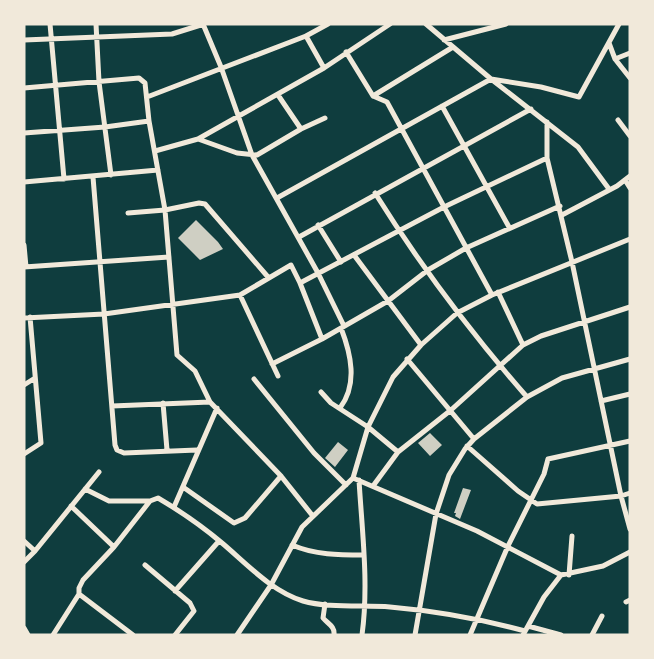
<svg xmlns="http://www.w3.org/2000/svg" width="654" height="659" font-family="'Open Sans',sans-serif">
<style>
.building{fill:#cfcfc3}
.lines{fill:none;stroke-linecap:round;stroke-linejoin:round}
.minor{stroke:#f1e9da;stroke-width:5}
</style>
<rect width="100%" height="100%" fill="#0f3d3e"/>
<path class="building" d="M196 220 218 242 223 249 200 260 178 238Z
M430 433 442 445 430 456 418 443Z
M338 442 348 450 335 467 325 458Z
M463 488 471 490 460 519 455 516 456 513H454Z"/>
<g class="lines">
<path class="minor" d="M50 24 64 179
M96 24 99 82 111 175
M203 24 221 67 252 155 318 273 344 326
M426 24 491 79 578 147 609 189
M306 36 324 68
M24 40 172 34 204 24
M444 40 506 24
M609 43 615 59 630 78
M346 52 373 96 387 102 492 295
M615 59 630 53
M24 88 139 78 145 83 149 121 165 210 177 355 195 371 210 402 281 476 312 515
M278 95 301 129
M373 96 453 47
M147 97 306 36 328 24
M442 106 509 227
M618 120 630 136
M547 122V158L572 262 621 496 630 529
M24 133 105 127 149 121
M198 139 237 153 257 155 301 129 325 118
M155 151 198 139 237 117 324 68 390 24
M93 177 115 445 117 450 124 453 197 450
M625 180 630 188
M24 182 158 170
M375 193C420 265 471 333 527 397
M277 198 491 79 541 87 579 97 619 24
M128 213 165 210 199 203 205 204 268 277
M562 215 617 186 630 176
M318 225 341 262
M299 237 531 109
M24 245 26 267
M354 255 421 345
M24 267 169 257
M300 283 444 207 547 158
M498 292 523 345
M240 295 278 376
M24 318 104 314 240 295 291 265 300 283 322 339
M407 359 474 439
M272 364 322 339 388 301 428 270 466 248 560 206
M254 379 314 453 346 485
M24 385 35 378
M321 392 331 403 368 427 398 452
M601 401 630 394
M163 403 167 450
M112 406 210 402
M340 408C358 384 351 354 341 328
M467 446 518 491 537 504 621 496 630 493
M24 454 41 443 30 317
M353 478 477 531 561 575 603 566 630 552
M359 480C362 531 369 584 362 635
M373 486 398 452 451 410 523 345 541 336 630 307
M183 487 234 523 245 518 281 476
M85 489 109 501H150
M71 506 114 547
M174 507 217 408
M24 541 35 551
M292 545C315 555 339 555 364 555
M24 562 35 551 99 472
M145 565 190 603 194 611 175 635
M569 575 572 536
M175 591 219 541
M79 594 133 635
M626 602 630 600
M325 604 323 618C328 624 335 626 334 635
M528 626 561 635
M24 628 28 635
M53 635 79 594V588L83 580 114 547 150 501 158 498C180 511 202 526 222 543 247 564 271 591 303 601 327 608 364 605 390 607 436 611 481 619 525 631
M237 635 271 585 302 527 353 478 368 427 393 377 421 345 457 313 492 295 630 239
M415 635 436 514 449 475 465 449 474 439 527 397 562 378 630 359
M470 635 508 546 544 474 548 459 630 441
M523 635 544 597 561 575
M592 635 602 616"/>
</g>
<rect width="654" height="659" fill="none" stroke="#f1e9da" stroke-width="51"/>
</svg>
